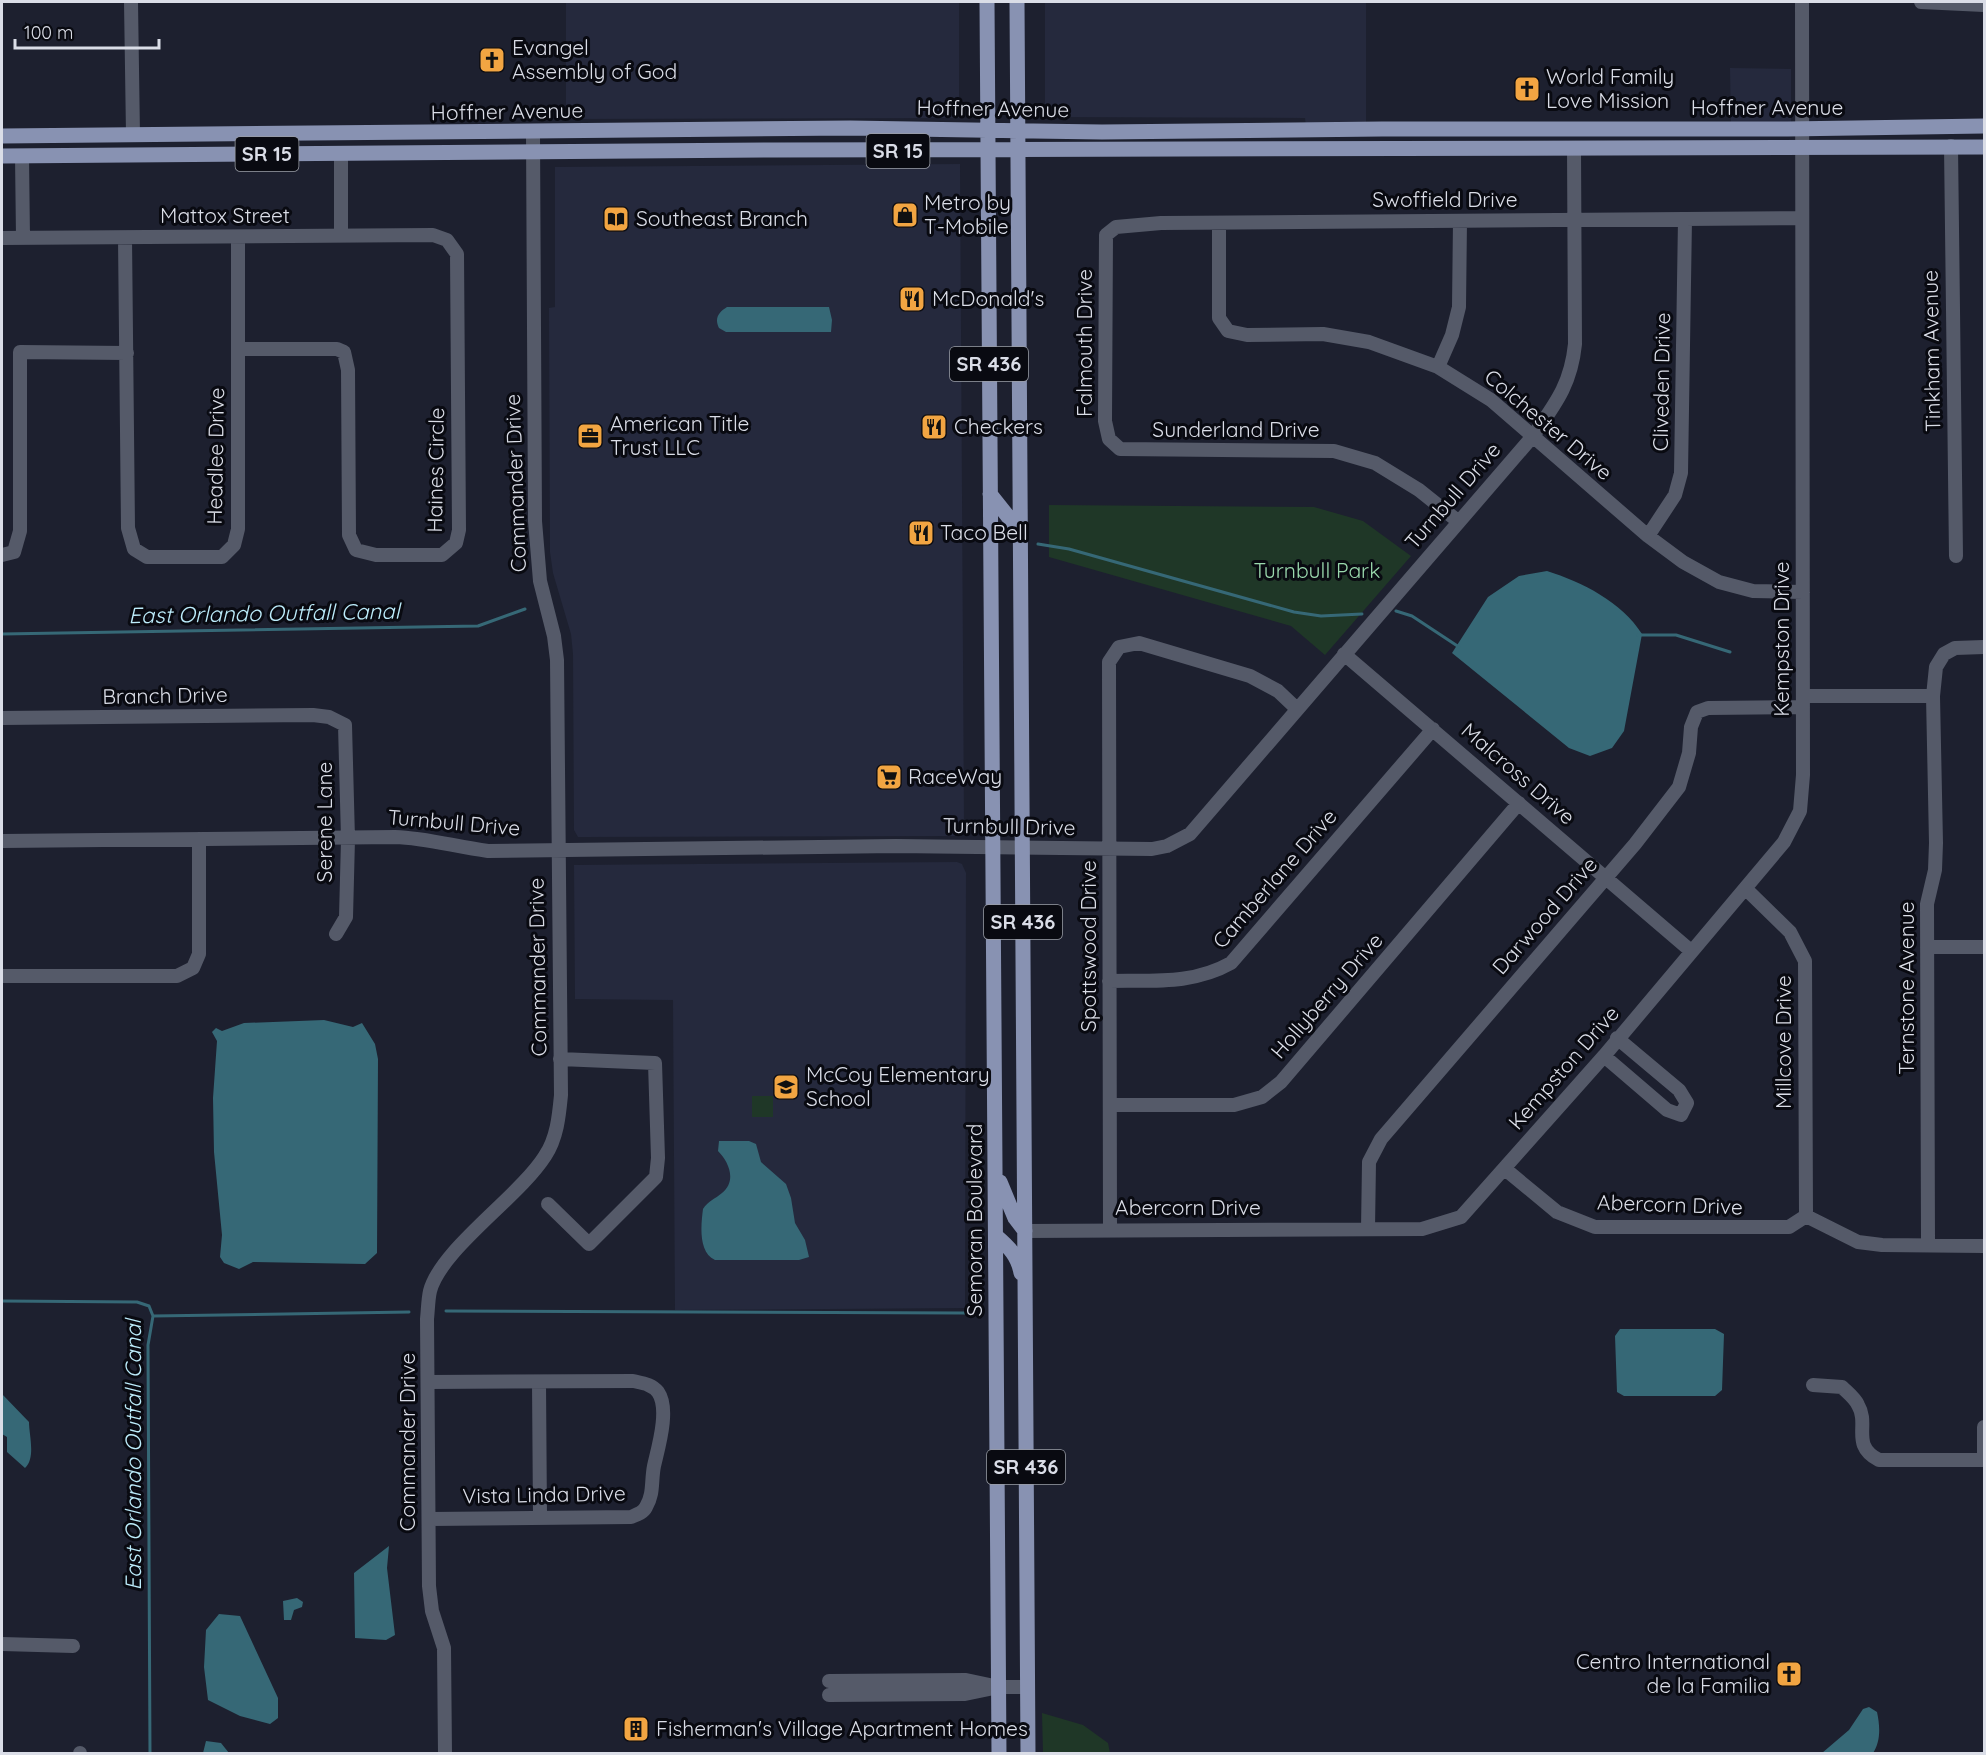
<svg xmlns="http://www.w3.org/2000/svg" width="1986" height="1755" font-family="Quicksand,sans-serif">
<style>
.built{fill:#25293d}
.green{fill:#1f3727}
.water{fill:#366876}
.lines{fill:none;stroke-linecap:round;stroke-linejoin:round}
.stream{stroke:#366876;stroke-width:3}
.minor{stroke:#555a69;stroke-width:14}
.major{stroke:#8892b2;stroke-width:15}
.labels{text-anchor:middle;stroke-width:6;stroke-linejoin:round;paint-order:stroke}
.shield{fill:#090a11;stroke:#9b9ea7;stroke-width:1.5}
.shield-label{font-size:20px;font-weight:bold;fill:#dadde7}
.poi-label{font-size:21px;fill:#dadde7;stroke:#090a11;text-anchor:start}
.street-label{font-size:21px;fill:#dadde7;stroke:#090a11}
.park-label{font-size:21px;fill:#9ad9ad;stroke:#090a11}
.water-label{font-size:22px;font-style:italic;fill:#bdedfc;stroke:#090a11}
</style>
<rect width="100%" height="100%" fill="#1d202f"/>
<path class="built" d="M566 2H959V118L566 119Z
M1045 2H1366V125L1306 126 1305 118 1045 117Z
M1730 68 1791 69V124L1731 125Z
M960 164 964 825 961 831 954 836 578 837 574 830 573 654 571 634 553 573 550 552 549 308 555 307V167Z
M957 862 962 864 966 873 965 1308 675 1310 673 1000 575 999 574 865Z"/>
<path class="green" d="M1049 505 1314 507 1363 521 1411 556 1325 655 1291 626 1049 557Z
M752 1096H773V1117H752Z
M1042 1713 1083 1725 1108 1743 1110 1753H1043Z"/>
<path class="water" d="M727 307H829L832 320 831 332H726L719 328C714 318 719 312 727 307Z
M1547 571C1582 582 1622 602 1642 634L1624 731 1612 748 1590 756 1569 748 1452 653 1488 597 1519 576Z
M324 1020 353 1027 362 1023 375 1044 378 1059 377 1253 365 1264 253 1262 239 1269 224 1263 220 1257 222 1235 214 1152 213 1098 217 1041 212 1032 216 1028 222 1031 244 1023Z
M719 1141H749L756 1144 761 1162 786 1184 791 1198 795 1223 805 1240 809 1257 799 1260H715C698 1252 701 1225 703 1209 708 1201 715 1199 722 1193 737 1181 729 1162 718 1151Z
M1620 1329H1715L1724 1334 1722 1390 1715 1396H1624L1617 1392 1615 1336Z
M2 1394 29 1422C29 1435 36 1458 25 1468L7 1452V1437L2 1434Z
M389 1546 387 1568 395 1635 386 1640 355 1638 354 1573Z
M297 1598 303 1602 302 1607 294 1610 291 1620H284L283 1601Z
M219 1614 240 1616 278 1698V1718L270 1724 240 1716 208 1700 204 1667 206 1630Z
M1869 1707 1877 1712C1880 1726 1881 1741 1873 1753H1822L1849 1730 1863 1709Z
M206 1741 221 1743 229 1753H203Z"/>
<g class="lines">
<path class="stream" d="M1038 544 1069 549 1294 612 1321 616 1362 614
M1396 611 1412 616 1459 647
M2 634 478 626 525 609
M1638 635H1676L1730 652
M2 1301 137 1302 149 1306 153 1316 148 1345 150 1754
M446 1311 965 1313
M153 1316 409 1312"/>
<path class="minor" d="M131 2 133 135
M1921 2 1984 5
M1951 146 1956 556
M341 154V236
M22 156 23 238
M1219 223V318L1228 331 1247 335 1323 334 1369 342 1438 367 1491 400 1648 536 1683 562 1719 582 1753 591 1803 592
M2 238 433 235 447 240 457 254 459 530 456 543 442 555H376L356 550 349 535 348 370 344 352 337 349H238
M125 238 128 528 134 549 147 557H222L234 545 238 529V237
M1438 367 1452 335 1459 307 1460 221
M1459 522 1419 490 1375 463 1334 451 1120 449 1109 439 1105 421 1106 235 1116 227 1161 223 1802 218
M1648 536 1675 495 1681 473 1685 219
M2 555 14 552 20 531V352L127 353
M1344 654 1691 951
M1803 696H1933
M2 718 313 715 329 717 345 725 348 839 346 917 336 934
M2 841 395 837C427 838 456 847 488 851L896 846 1152 849 1167 846 1190 834 1533 436C1556 403 1571 384 1575 344L1574 148
M1746 889 1790 932 1805 961 1806 1216
M1927 947H1984
M2 976H177L193 968 199 954V839
M1109 981C1152 980 1192 985 1231 963L1433 729
M1604 1056 1667 1110 1681 1115 1687 1103 1679 1090 1617 1038
M1111 1105H1234L1262 1097 1281 1082 1519 803
M1505 1169 1557 1212 1595 1227H1789L1806 1216
M548 1204 589 1244 656 1177 658 1158 655 1063 560 1059
M1806 1216 1858 1242 1882 1245 1984 1246
M1110 1229 1109 662 1119 647 1139 643 1250 676 1278 691 1297 709
M1368 1229 1369 1162 1381 1139 1635 844 1679 787 1689 753 1691 727 1697 712 1708 708 1803 707
M1025 1231 1422 1229 1461 1217 1604 1056 1784 842 1800 811 1803 775 1802 2
M1928 1245 1927 904 1935 870 1936 843 1933 696 1936 667 1944 654 1955 648 1984 647
M429 1382 633 1381C642 1383 652 1384 658 1392 670 1409 658 1448 654 1466 651 1481 654 1494 646 1507 643 1513 636 1515 631 1517L430 1519
M539 1383 540 1517
M1813 1385 1842 1387C1847 1392 1855 1398 1858 1405 1870 1425 1850 1445 1879 1460H1984
M1984 1460V1427
M2 1644 73 1646
M829 1681 966 1680 999 1687H1028
M829 1695 965 1694 994 1688
M80 1754V1753
M445 1754 444 1648 432 1611 429 1586 427 1319C428 1310 428 1300 430 1291 441 1249 519 1197 545 1156 557 1138 559 1116 561 1095L557 660 554 636 540 581 535 521 533 133"/>
<path class="major" d="M987 2 999 1754
M1017 2 1028 1754
M2 136 850 128 1102 132 1382 129H1788L1984 126
M2 156 774 150 1984 147
M990 494 1010 519 1015 534
M1000 1182 1015 1218 1025 1231
M996 1236C1009 1247 1018 1256 1021 1273"/>
</g>
<defs>
<g id="church-square" transform="scale(1.35)"><rect x="-9" y="-9" width="18" height="18" rx="4" fill="#f2a542" stroke="#090a11"/><path d="M-1.2-6h2.4v3.5h3.3v2.4h-3.3V6h-2.4V-.1h-3.3v-2.4h3.3Z" fill="#111"/></g>
<g id="shop-square" transform="scale(1.35)"><rect x="-9" y="-9" width="18" height="18" rx="4" fill="#f2a542" stroke="#090a11"/><path d="M-5-2.5h2.3a2.7 3.5 0 0 1 5.4 0H5L5.5 6h-11ZM-1.5-2.5h3a1.5 2.3 0 0 0-3 0Z" fill="#111"/></g>
<g id="library-square" transform="scale(1.35)"><rect x="-9" y="-9" width="18" height="18" rx="4" fill="#f2a542" stroke="#090a11"/><path d="M-6-4Q-3-5.5-.7-3.5V5Q-3 3-6 4ZM6-4Q3-5.5 .7-3.5V5Q3 3 6 4Z" fill="#111"/></g>
<g id="restaurant-square" transform="scale(1.35)"><rect x="-9" y="-9" width="18" height="18" rx="4" fill="#f2a542" stroke="#090a11"/><path d="M-5-6h1v4h1v-4h1v4h1v-4h1v5L-1.5 .5V6h-2V.5L-5-1ZM5-6V6H3V1.5H1.5Q1.5-4 5-6Z" fill="#111"/></g>
<g id="office-square" transform="scale(1.35)"><rect x="-9" y="-9" width="18" height="18" rx="4" fill="#f2a542" stroke="#090a11"/><path d="M-6-3h4V-5.5h4V-3h4V5H-6ZM-1-4.5V-3h2v-1.5ZM-6 0V1H6V0Z" fill="#111"/></g>
<g id="supermarket-square" transform="scale(1.35)"><rect x="-9" y="-9" width="18" height="18" rx="4" fill="#f2a542" stroke="#090a11"/><path d="M-6-5.5h2.5l.6 2H6L4.5 2H-2.5L-4.4-4H-6ZM-1.5 3.2a1.3 1.3 0 1 0 .1 0ZM3 3.2a1.3 1.3 0 1 0 .1 0Z" fill="#111"/></g>
<g id="school-square" transform="scale(1.35)"><rect x="-9" y="-9" width="18" height="18" rx="4" fill="#f2a542" stroke="#090a11"/><path d="M0-5L7-2L0 1L-7-2ZM-4 1L0 2.5L4 1V4Q0 6-4 4Z" fill="#111"/></g>
<g id="building-square" transform="scale(1.35)"><rect x="-9" y="-9" width="18" height="18" rx="4" fill="#f2a542" stroke="#090a11"/><path d="M-4-6H4V6H1V3H-1V6H-4ZM-2.5-4.3h1.7v1.8h-1.7ZM.8-4.3h1.7v1.8H.8ZM-2.5-1h1.7V.8h-1.7ZM.8-1h1.7V.8H.8Z" fill="#111"/></g>
</defs>
<g fill-rule="evenodd">
<use href="#church-square" x="492" y="60"/>
<use href="#church-square" x="1527" y="89"/>
<use href="#shop-square" x="905" y="215"/>
<use href="#library-square" x="616" y="219"/>
<use href="#restaurant-square" x="912" y="299"/>
<use href="#restaurant-square" x="934" y="427"/>
<use href="#office-square" x="590" y="436"/>
<use href="#restaurant-square" x="921" y="533"/>
<use href="#supermarket-square" x="889" y="777"/>
<use href="#school-square" x="786" y="1087"/>
<use href="#church-square" x="1789" y="1674"/>
<use href="#building-square" x="636" y="1729"/>
</g>
<g class="labels">
<g class="shield">
<rect x="866.5" y="134" width="63" height="34" rx="4.5"/>
<rect x="235.5" y="137" width="63" height="34" rx="4.5"/>
<rect x="950" y="347" width="78" height="34" rx="4.5"/>
<rect x="984" y="905" width="78" height="34" rx="4.5"/>
<rect x="987" y="1450" width="78" height="34" rx="4.5"/>
</g>
<g class="shield-label">
<text x="898" y="158">SR 15</text>
<text x="267" y="161">SR 15</text>
<text x="989" y="371">SR 436</text>
<text x="1023" y="929">SR 436</text>
<text x="1026" y="1474">SR 436</text>
</g>
<g class="poi-label">
<text x="512" y="55">Evangel<tspan x="512" dy="24">Assembly of God</tspan></text>
<text x="1546" y="84">World Family<tspan x="1546" dy="24">Love Mission</tspan></text>
<text x="924" y="210">Metro by<tspan x="924" dy="24">T-Mobile</tspan></text>
<text x="636" y="226">Southeast Branch</text>
<text x="932" y="306">McDonald's</text>
<text x="610" y="431">American Title<tspan x="610" dy="24">Trust LLC</tspan></text>
<text x="954" y="434">Checkers</text>
<text x="940" y="540">Taco Bell</text>
<text x="908" y="784">RaceWay</text>
<text x="806" y="1082">McCoy Elementary<tspan x="806" dy="24">School</tspan></text>
<text x="1770" y="1669" text-anchor="end">Centro International<tspan x="1770" dy="24">de la Familia</tspan></text>
<text x="656" y="1736">Fisherman's Village Apartment Homes</text>
</g>
<g class="street-label">
<text x="1767" y="115">Hoffner Avenue</text>
<text transform="translate(993 109) rotate(1)" y="7">Hoffner Avenue</text>
<text transform="translate(507 112) rotate(-1)" y="7">Hoffner Avenue</text>
<text x="1445" y="207">Swoffield Drive</text>
<text x="225" y="223">Mattox Street</text>
<text transform="translate(1085 343) rotate(-90)" y="7">Falmouth Drive</text>
<text transform="translate(1932 351) rotate(-91)" y="7">Tinkham Avenue</text>
<text transform="translate(1662 382) rotate(-89)" y="7">Cliveden Drive</text>
<text transform="translate(1548 425) rotate(40)" y="7">Colchester Drive</text>
<text x="1236" y="437">Sunderland Drive</text>
<text transform="translate(216 456) rotate(-89)" y="7">Headlee Drive</text>
<text transform="translate(436 470) rotate(-89)" y="7">Haines Circle</text>
<text transform="translate(516 483) rotate(-92)" y="7">Commander Drive</text>
<text transform="translate(1453 496) rotate(-49)" y="7">Turnbull Drive</text>
<text transform="translate(1782 639) rotate(-90)" y="7">Kempston Drive</text>
<text transform="translate(165 696) rotate(-1)" y="7">Branch Drive</text>
<text transform="translate(1518 774) rotate(41)" y="7">Malcross Drive</text>
<text transform="translate(325 822) rotate(-90)" y="7">Serene Lane</text>
<text transform="translate(454 823) rotate(5)" y="7">Turnbull Drive</text>
<text transform="translate(1009 827) rotate(1)" y="7">Turnbull Drive</text>
<text transform="translate(1275 879) rotate(-49)" y="7">Camberlane Drive</text>
<text transform="translate(1545 916) rotate(-49)" y="7">Darwood Drive</text>
<text transform="translate(1089 946) rotate(-90)" y="7">Spottswood Drive</text>
<text transform="translate(538 967) rotate(-91)" y="7">Commander Drive</text>
<text transform="translate(1907 988) rotate(-90)" y="7">Ternstone Avenue</text>
<text transform="translate(1327 996) rotate(-49)" y="7">Hollyberry Drive</text>
<text transform="translate(1784 1042) rotate(-90)" y="7">Millcove Drive</text>
<text transform="translate(1564 1068) rotate(-49)" y="7">Kempston Drive</text>
<text transform="translate(1670 1205) rotate(2)" y="7">Abercorn Drive</text>
<text x="1188" y="1215">Abercorn Drive</text>
<text transform="translate(975 1220) rotate(-90)" y="7">Semoran Boulevard</text>
<text transform="translate(408 1442) rotate(-90)" y="7">Commander Drive</text>
<text transform="translate(544 1495) rotate(-1)" y="7">Vista Linda Drive</text>
</g>
<g class="park-label">
<text x="1317" y="578">Turnbull Park</text>
</g>
<g class="water-label">
<text transform="translate(264 613) rotate(-1)" y="8">East Orlando Outfall Canal</text>
<text transform="translate(133 1455) rotate(-90)" y="8">East Orlando Outfall Canal</text>
</g>
</g>
<rect width="1986" height="1755" fill="none" stroke="#dadde7" stroke-width="6"/>
<path d="M15 39v9h144v-9" fill="none" stroke="#dadde7" stroke-width="3"/>
<text x="24" y="39" font-size="18" fill="#dadde7" stroke="#090a11" stroke-width="4.5" paint-order="stroke">100 m</text>
</svg>
